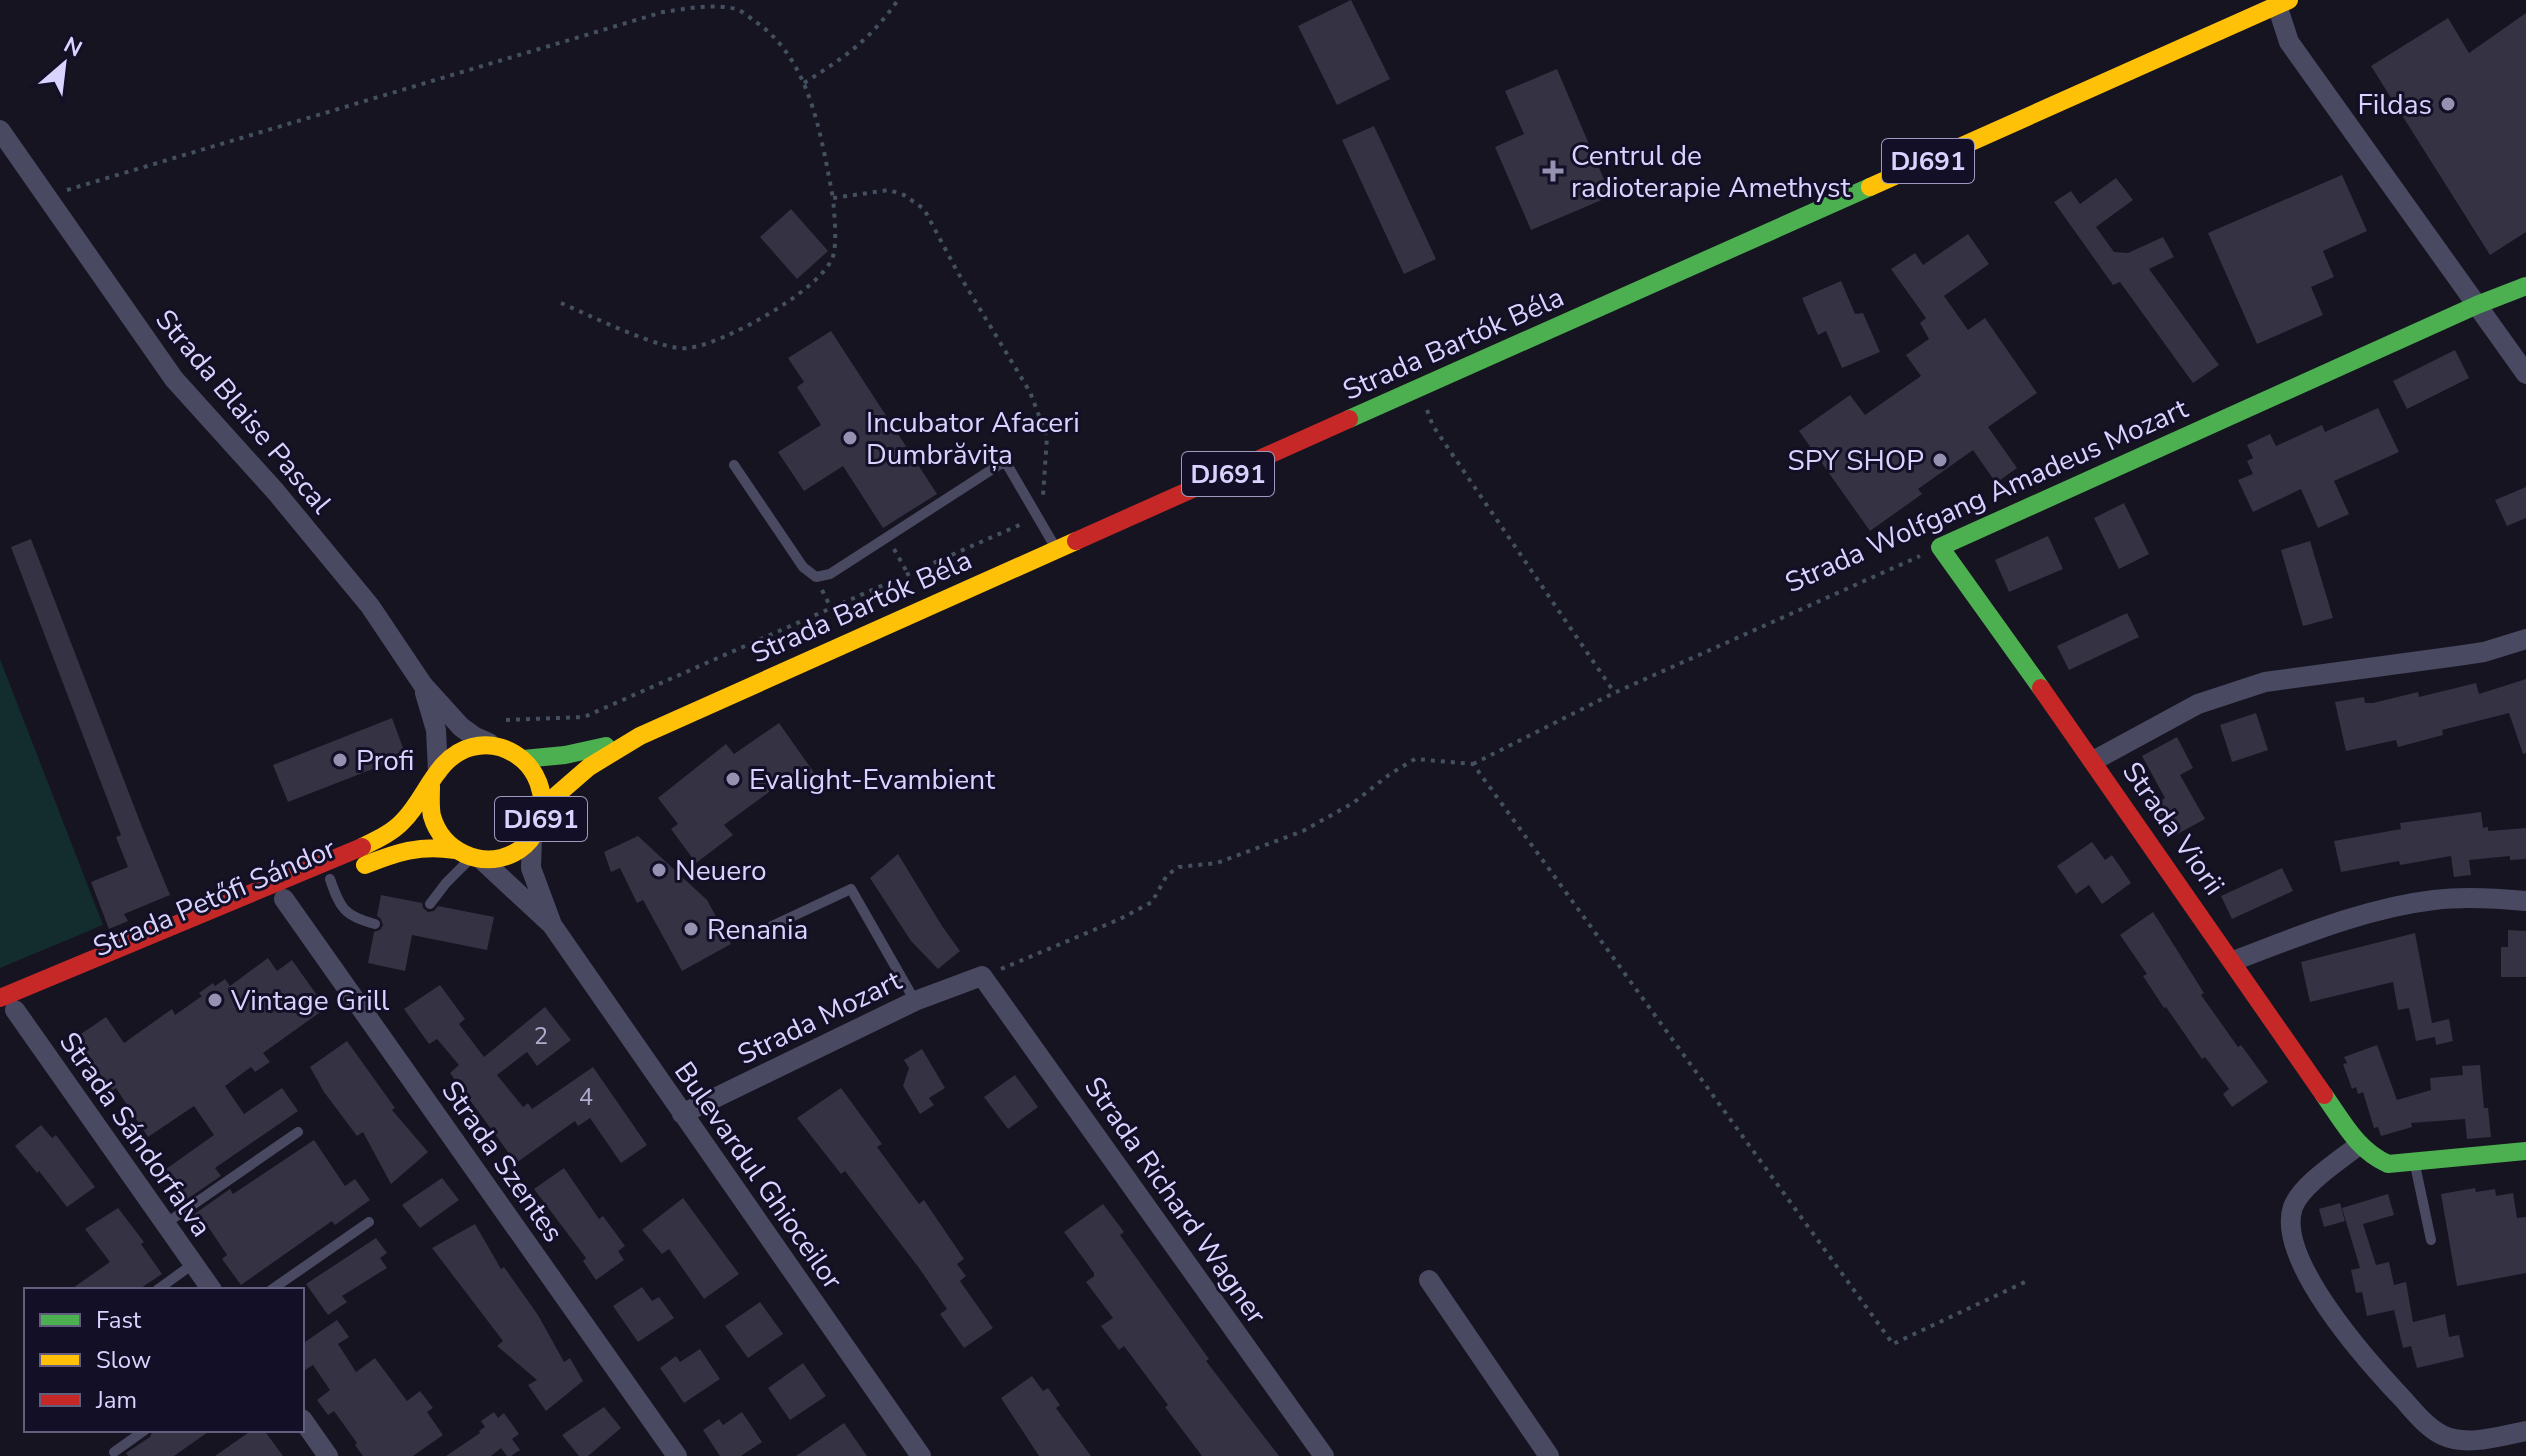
<svg xmlns="http://www.w3.org/2000/svg" width="2526" height="1456" font-family="'Nunito Sans',sans-serif">
<style>
.green{fill:#132c2d}
.building{fill:#343243}
.lines{fill:none;stroke-linecap:round;stroke-linejoin:round}
.path{stroke:#44505f;stroke-width:4;stroke-dasharray:4 6;stroke-linecap:butt}
.lane{stroke:#4a4962;stroke-width:10}
.street{stroke:#4a4962;stroke-width:20}
.fast{stroke:#4caf50;stroke-width:18}
.slow{stroke:#ffc107;stroke-width:18}
.jam{stroke:#c62828;stroke-width:18}
.poi-dot{fill:#9591b1;stroke:#130f26;stroke-width:3}
.labels{text-anchor:middle;stroke-width:6;stroke-linejoin:round;paint-order:stroke}
.number-label{font-size:24px;fill:#b0acd0}
.shield{fill:#130f26;stroke:#9e99be;stroke-width:2}
.shield-label{font-size:26px;font-weight:bold;fill:#d9d4ff}
.poi-label{font-size:28px;fill:#d9d4ff;stroke:#130f26;text-anchor:start}
.street-label{font-size:28px;fill:#d9d4ff;stroke:#130f26}
</style>
<rect width="100%" height="100%" fill="#161421"/>
<path class="green" d="M0 659 103 925 0 968Z"/>
<path class="building" d="M1351 0 1390 79 1337 105 1298 26Z
M2526 13V232L2490 255 2371 66 2448 18 2469 53Z
M1557 69 1611 196 1531 230 1495 147 1524 134 1505 91Z
M1374 126 1436 259 1404 274 1342 140Z
M2342 175 2367 231 2323 251 2334 277 2311 287 2323 315 2257 344 2208 233Z
M2116 178 2133 200 2096 227 2114 252 2128 253 2163 237 2174 257 2149 269 2219 365 2193 383 2120 282 2113 285 2054 202 2071 191 2080 204Z
M791 209 828 251 797 279 760 237Z
M1968 234 1989 264 1944 296 1968 330 1985 318 2037 393 1988 427 2017 468 1996 483 1973 450 1918 489 1922 494 1870 531 1799 431 1850 395 1865 415 1921 376 1906 355 1929 339 1920 323 1926 318 1891 269 1915 253 1923 265Z
M1841 281 1855 314 1863 313 1880 352 1842 368 1826 331 1818 335 1802 298Z
M831 331 937 494 883 528 843 466 804 491 778 452 821 425 797 387 804 382 788 358Z
M2455 350 2469 378 2407 409 2393 381Z
M2378 408 2399 452 2334 481 2349 514 2318 528 2301 489 2253 512 2238 480 2253 474 2247 461 2253 458 2247 445 2270 434 2276 446 2322 425 2325 432Z
M2526 487V518L2507 526 2495 500Z
M2124 503 2149 554 2119 569 2094 518Z
M2048 536 2063 569 2009 592 1995 560Z
M31 539 142 827 170 895 124 914 128 921 109 929 91 882 128 867 116 837 121 835 11 547Z
M2310 541 2333 618 2303 626 2281 550Z
M2127 613 2139 637 2069 670 2057 646Z
M2526 679V753L2523 754 2509 713 2442 730 2443 735 2398 747 2396 740 2346 751 2335 702 2364 697 2365 703H2373L2418 692 2419 697 2476 683 2479 694Z
M2256 713 2268 750 2232 762 2220 725Z
M392 718 406 756 288 802 273 765Z
M779 723 815 774 802 783 795 773 724 825 733 835 696 863 671 829 678 824 658 798 726 744 734 754Z
M2177 737 2193 768 2180 775 2205 819 2170 838 2152 805 2165 798 2142 756Z
M2481 812 2483 828 2488 827V831L2526 828V859L2510 860V856L2469 860 2471 875 2454 877 2451 856 2400 865 2399 861 2341 872 2334 841 2401 829 2400 823Z
M638 836 707 900 731 944 682 971 643 900 637 903 620 868 611 872 604 852Z
M2092 842 2105 860 2112 855 2131 883 2102 904 2089 885 2076 894 2057 866Z
M898 854 942 926 960 951 938 969 911 941 870 878Z
M2282 868 2293 891 2232 919 2221 896Z
M381 895 422 903 423 908 428 912 434 911 438 906 494 917 487 950 412 935 405 971 368 963 374 932 380 930 383 925 381 919 377 916Z
M2153 912 2204 993 2201 995 2238 1047 2241 1045 2268 1082 2232 1107 2223 1094 2229 1089 2205 1057 2202 1059 2166 1007 2164 1008 2143 976 2147 974 2120 935Z
M2508 930 2526 931V977H2501V947H2508Z
M2415 933 2432 1023 2449 1019 2453 1041 2436 1045 2435 1037 2416 1041 2409 1008 2398 1010 2393 982 2310 1002 2301 962Z
M268 958 277 971 292 960 326 1008 263 1053 270 1062 255 1072 251 1067 225 1086 244 1114 282 1088 298 1111 215 1168 221 1176 183 1202 168 1181 172 1178 166 1169 214 1135 194 1106 148 1137 116 1088 112 1091 75 1038 106 1017 124 1043 172 1009 175 1015 202 996 199 993 213 983 215 986 225 979 230 986Z
M440 985 465 1019 459 1024 484 1057 545 1007 571 1040 537 1066 527 1052 497 1075 523 1107 528 1103 532 1109 593 1067 647 1145 621 1163 590 1118 578 1126 575 1121 516 1163 450 1073 459 1065 437 1039 429 1044 404 1009Z
M347 1041 395 1108 392 1110 428 1152 391 1184 363 1132 357 1136 324 1092 310 1067Z
M2377 1045 2397 1100 2431 1090 2430 1078 2463 1075 2462 1066 2480 1065 2484 1108H2488L2491 1137 2467 1139 2465 1119 2411 1123 2412 1127 2381 1136 2378 1127 2374 1128 2363 1092 2358 1094 2356 1087 2352 1089 2343 1064 2347 1063 2344 1057Z
M922 1049 945 1088 929 1098 934 1105 920 1114 903 1086 909 1068 904 1060Z
M1015 1075 1038 1107 1008 1129 984 1097Z
M841 1088 882 1144 877 1147 919 1204 924 1200 964 1259 957 1264 966 1276 960 1281 993 1328 964 1348 940 1314 947 1309 919 1268 845 1171 841 1174 797 1118Z
M41 1125 52 1138 56 1135 95 1187 67 1207 39 1171 37 1173 15 1146Z
M314 1140 345 1186 355 1179 370 1200 335 1225 332 1221 241 1285 222 1259 227 1255 209 1228 204 1231 193 1215 230 1189 233 1194Z
M564 1168 599 1219 603 1216 625 1246 618 1251 624 1260 596 1280 583 1261 586 1258 534 1189Z
M442 1178 459 1200 420 1228 402 1205Z
M2475 1188 2476 1192 2495 1189 2496 1196 2513 1193 2517 1218 2526 1217V1273L2457 1286 2441 1194Z
M2388 1194 2394 1215 2363 1224 2376 1265 2389 1262 2394 1285 2406 1282 2413 1322 2445 1314 2449 1337 2459 1335 2464 1357 2417 1368 2411 1346 2403 1348 2394 1310 2367 1316 2362 1292 2356 1293 2351 1270 2360 1268 2342 1208Z
M683 1198 739 1274 704 1299 669 1249 662 1254 642 1230Z
M2340 1203 2345 1221 2324 1227 2319 1209Z
M1103 1204 1124 1232 1120 1235 1209 1359 1206 1361 1279 1456H1202L1165 1407 1168 1405 1124 1346 1119 1350 1101 1326 1113 1318 1086 1282 1094 1276V1273L1064 1232Z
M118 1208 144 1242 141 1244 162 1274 138 1290H70L110 1262 85 1229Z
M475 1224 501 1269 504 1267 538 1315 564 1362 570 1358 583 1381 546 1411 528 1385 537 1380 497 1346 503 1341 432 1248Z
M376 1238 387 1253 380 1258 387 1268 342 1296 347 1302 328 1315 306 1284Z
M642 1287 652 1301 659 1297 674 1318 638 1342 613 1306Z
M760 1302 783 1334 748 1358 725 1326Z
M337 1320 349 1337 338 1344 356 1372 375 1358 407 1401 420 1391 433 1408 427 1412 443 1435 413 1456H363L355 1445 357 1443 334 1411 328 1415 317 1400 330 1390 313 1365 302 1372V1344Z
M700 1349 720 1379 684 1403 660 1368 676 1356 680 1362Z
M803 1363 826 1396 790 1420 768 1388Z
M1032 1376 1043 1391 1048 1388 1060 1405 1056 1408 1091 1456H1039L1001 1398Z
M604 1407 621 1428 588 1456H579L562 1435Z
M494 1412 498 1418 504 1413 519 1434 512 1439 520 1450 511 1456H507L501 1448 491 1456H446L480 1433 479 1431 485 1427 481 1421Z
M742 1412 762 1442 741 1456H720L703 1430 719 1419 723 1425Z
M844 1423 867 1456H796Z
M153 1430H211L174 1456H128L126 1453 150 1437Z
M252 1430H264L283 1456H215Z"/>
<g class="lines">
<path class="path" d="M804 83C845 57 869 41 898 0
M67 190 663 12C686 9 712 3 736 9 743 11 750 18 756 22 811 60 821 137 833 198
M561 303C587 314 663 352 688 348 724 344 817 292 832 259 838 246 834 212 833 198L889 190 904 195 924 209 957 271 1030 392 1047 437 1043 496
M1427 410 1433 426 1614 692
M894 549 908 574
M822 590 831 608
M506 720 584 717 1024 523
M1473 764 1614 693 1920 556
M1001 969 1120 919 1152 902 1167 875 1179 867 1217 863 1303 831 1353 803 1390 774 1415 759 1473 764 1893 1344 2025 1282"/>
<path class="lane" d="M734 465 803 567 816 577 830 574 1005 461 1054 545
M330 879C340 908 344 916 375 924
M430 904 446 883 468 861
M772 926 851 889 915 1001
M2415 1165 2431 1240
M165 1224 298 1132
M157 1290 193 1264
M271 1290 369 1222
M114 1452 145 1430"/>
<path class="street" d="M2277 5 2289 42 2526 374
M0 130 174 379 276 492 370 606 423 685 461 727 475 737 489 743
M425 693 436 730 438 771
M2093 761 2198 704 2265 682 2457 656 2484 652 2526 639
M532 838 531 868 551 922
M482 860 552 925 921 1456
M284 899 677 1456
M2233 961C2297 937 2365 908 2434 900 2464 896 2495 898 2526 901
M15 1010 212 1290
M682 1114 915 1001 982 976 1324 1456
M2359 1145C2340 1160 2301 1185 2293 1207 2275 1259 2368 1362 2402 1398 2414 1411 2426 1427 2442 1435 2467 1447 2500 1436 2526 1431
M1429 1280 1549 1456
M302 1419 328 1456"/>
<path class="fast" d="M1349 419 1870 187
M2041 688 1940 547 2477 305 2526 286
M523 759 565 755 606 746
M2324 1095C2343 1122 2357 1150 2388 1164L2526 1151"/>
<path class="slow" d="M1870 187 2289 0
M544 806 589 767 640 736 1076 541
M362 847C376 840 392 833 403 821 427 797 436 756 472 747 491 742 509 748 523 760 551 785 549 835 514 853 481 870 442 851 432 816 430 807 431 796 431 786
M365 865C395 853 421 844 454 850"/>
<path class="jam" d="M1076 541 1349 419
M2041 688 2324 1095
M0 998 362 847"/>
</g>
<g class="poi-dot">
<circle cx="2448" cy="104" r="8"/>
<path d="M1549 159h8v8h8v8h-8v8h-8v-8h-8v-8h8z"/>
<circle cx="850" cy="438" r="8"/>
<circle cx="1940" cy="460" r="8"/>
<circle cx="340" cy="760" r="8"/>
<circle cx="733" cy="779" r="8"/>
<circle cx="659" cy="870" r="8"/>
<circle cx="691" cy="929" r="8"/>
<circle cx="215" cy="1000" r="8"/>
</g>
<g class="labels">
<g class="number-label">
<text x="541" y="1044">2</text>
<text x="586" y="1105">4</text>
</g>
<g class="shield">
<rect x="1882" y="139" width="92" height="44" rx="6"/>
<rect x="1182" y="452" width="92" height="44" rx="6"/>
<rect x="495" y="797" width="92" height="44" rx="6"/>
</g>
<g class="shield-label">
<text x="1928" y="170">DJ691</text>
<text x="1228" y="483">DJ691</text>
<text x="541" y="828">DJ691</text>
</g>
<g class="poi-label">
<text x="2432" y="114" text-anchor="end">Fildas</text>
<text x="1571" y="165">Centrul de<tspan x="1571" dy="32">radioterapie Amethyst</tspan></text>
<text x="866" y="432">Incubator Afaceri<tspan x="866" dy="32">Dumbrăvița</tspan></text>
<text x="1924" y="470" text-anchor="end">SPY SHOP</text>
<text x="356" y="770">Profi</text>
<text x="749" y="789">Evalight-Evambient</text>
<text x="675" y="880">Neuero</text>
<text x="707" y="939">Renania</text>
<text x="231" y="1010">Vintage Grill</text>
</g>
<g class="street-label">
<text transform="translate(1453 343) rotate(-24)" y="10">Strada Bartók Béla</text>
<text transform="translate(244 411) rotate(50)" y="10">Strada Blaise Pascal</text>
<text transform="translate(1986 495) rotate(-24)" y="10">Strada Wolfgang Amadeus Mozart</text>
<text transform="translate(861 606) rotate(-24)" y="10">Strada Bartók Béla</text>
<text transform="translate(2174 828) rotate(55)" y="10">Strada Viorii</text>
<text transform="translate(214 897) rotate(-23)" y="10">Strada Petőfi Sándor</text>
<text transform="translate(819 1017) rotate(-26)" y="10">Strada Mozart</text>
<text transform="translate(136 1134) rotate(55)" y="10">Strada Sándorfalva</text>
<text transform="translate(503 1161) rotate(55)" y="10">Strada Szentes</text>
<text transform="translate(759 1175) rotate(55)" y="10">Bulevardul Ghioceilor</text>
<text transform="translate(1176 1200) rotate(55)" y="10">Strada Richard Wagner</text>
</g>
</g>
<rect x="24" y="1288" width="280" height="144" fill="#130f26" stroke="#625e7d" stroke-width="2"/>
<rect x="40" y="1314" width="40" height="12" fill="#4caf50" stroke="#625e7d" stroke-width="2"/>
<text x="96" y="1328" font-size="24" fill="#d9d4ff">Fast</text>
<rect x="40" y="1354" width="40" height="12" fill="#ffc107" stroke="#625e7d" stroke-width="2"/>
<text x="96" y="1368" font-size="24" fill="#d9d4ff">Slow</text>
<rect x="40" y="1394" width="40" height="12" fill="#c62828" stroke="#625e7d" stroke-width="2"/>
<text x="96" y="1408" font-size="24" fill="#d9d4ff">Jam</text>
<g transform="translate(64 64) rotate(28)" stroke="#130f26" stroke-width="6" paint-order="stroke">
<path d="M0-6L14 30L0 20L-14 30Z" fill="#d9d4ff"/>
<text y="-12" font-size="22" font-weight="bold" text-anchor="middle" fill="#d9d4ff">N</text>
</g>
</svg>
